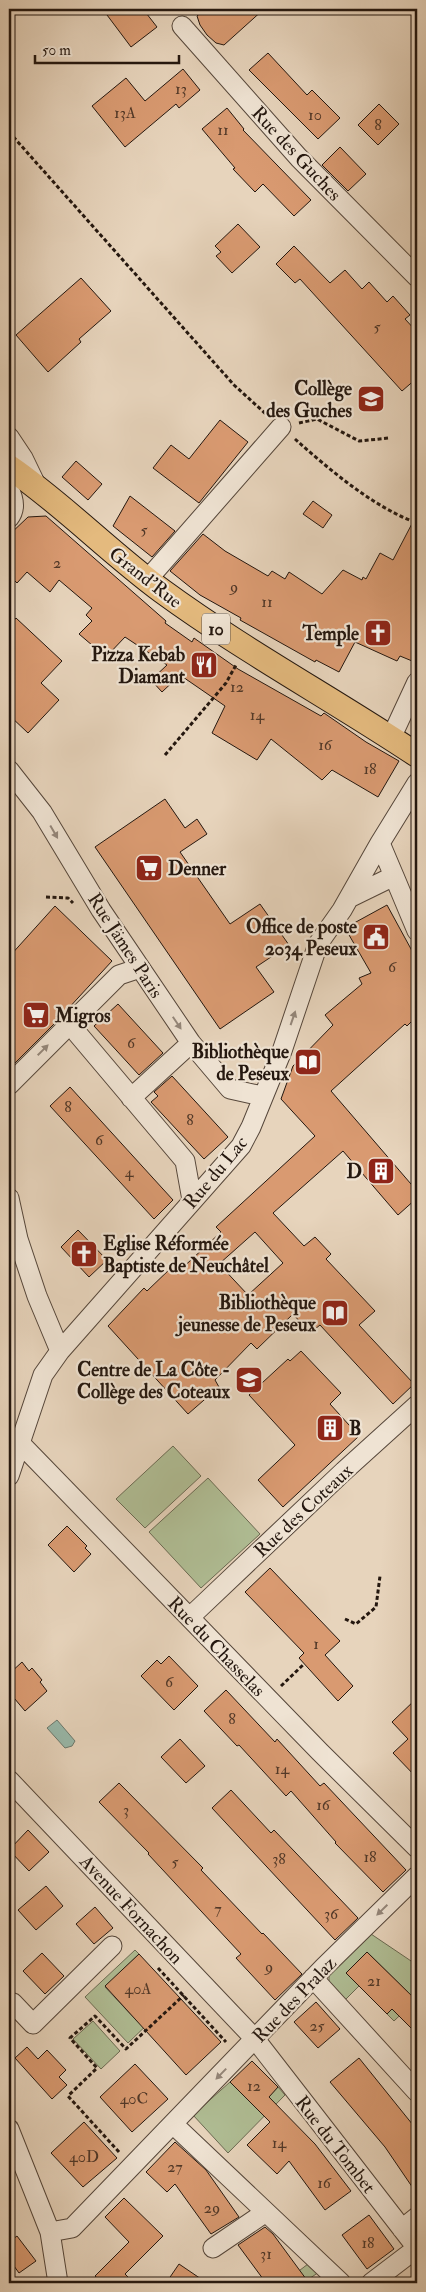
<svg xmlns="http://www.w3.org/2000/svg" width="426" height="2292" font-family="'IM FELL Double Pica',serif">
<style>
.green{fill:#b0be95;stroke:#6a6a52}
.water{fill:#98b9ab;stroke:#6a786d}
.building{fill:#d99a71;stroke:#24170f;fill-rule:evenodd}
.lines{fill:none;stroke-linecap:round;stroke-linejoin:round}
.minor-casing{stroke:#55463a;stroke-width:21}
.major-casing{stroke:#24170f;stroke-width:26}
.path{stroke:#24170f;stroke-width:3;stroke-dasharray:4 2.5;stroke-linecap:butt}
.minor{stroke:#efe3d3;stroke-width:19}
.major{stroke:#e4ba7e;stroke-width:24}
.oneway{fill:#94877b}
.labels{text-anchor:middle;stroke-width:4.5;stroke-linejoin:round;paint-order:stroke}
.number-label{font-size:16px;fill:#513828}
.shield{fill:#efe3d3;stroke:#61544a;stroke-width:1}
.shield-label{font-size:18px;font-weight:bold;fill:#24170f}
.street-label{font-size:19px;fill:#24170f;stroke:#efe3d3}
.poi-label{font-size:19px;font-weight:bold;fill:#24170f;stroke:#efe3d3;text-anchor:end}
</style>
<rect width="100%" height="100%" fill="#e7d4bc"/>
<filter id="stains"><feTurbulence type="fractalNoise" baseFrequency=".004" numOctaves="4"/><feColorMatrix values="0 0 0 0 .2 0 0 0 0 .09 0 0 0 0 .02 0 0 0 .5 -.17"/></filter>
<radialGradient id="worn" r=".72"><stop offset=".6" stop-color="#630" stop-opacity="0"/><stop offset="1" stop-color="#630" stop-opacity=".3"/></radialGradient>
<path class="green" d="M173 1446 201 1476 145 1528 116 1499Z
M208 1478 260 1534 201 1588 149 1532Z
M371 1934 417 1965V1999L394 2021 387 2014 408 1992 367 1952 346 1973 359 1986 345 2000 329 1983V1975Z
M135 1950 139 1954 105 1987 137 2021 177 1996 128 2043 85 1997Z
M93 2021 120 2051 101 2069 73 2039Z
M230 2082 257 2109 278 2087 285 2095 228 2153 193 2115Z
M308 2264 319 2272 303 2283H283Z"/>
<path class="water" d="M57 1720 75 1741 72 1746 65 1748 47 1728Z"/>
<path class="building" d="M115 9H143L157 27 131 47 107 15Z
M205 9H264L224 45 216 43 207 35 200 25 197 16Z
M268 53 307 95 312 90 340 118 318 139 249 70Z
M183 69 200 90 179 108 176 104 125 147 92 106 126 78 145 101Z
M379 104 399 124 378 145 358 125Z
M227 108 244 129 243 130 311 200 294 216 263 184 255 192 233 169 235 168 202 129Z
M340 147 366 174 348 191 322 165Z
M238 224 260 247 232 273 216 256 221 252 215 246Z
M294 246 330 283 345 270 362 289 369 282 387 302 393 296 410 315 405 319 417 332V378L402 391 300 279 295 283 276 264Z
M81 278 111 311 79 339 81 342 48 372 16 335Z
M220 420 248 442 199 503 153 468 171 445 189 459Z
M76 461 102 484 88 500 62 477Z
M130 496 175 531 152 557 113 526Z
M313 501 332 515 323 528 303 514Z
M417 514V663L400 656 397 661 355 642 339 672 316 660 315 662 240 620 241 618 200 595 170 571 203 534 225 551 268 576 272 571 285 579 289 572 322 594 343 570 362 580 363 577 366 579 380 553 393 560Z
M46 516 166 621 165 623 192 642 194 638 238 669 321 716 324 713 366 742 399 761 378 797 332 770 322 780 271 739 257 760 212 733 225 706 180 675 162 692 151 680 167 665 125 637 106 657 79 634 92 621 86 615 92 608 59 580 50 592 27 572 17 583 9 575V535L28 517Z
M16 618 62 661 41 683 59 700 28 733 9 715V626Z
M165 799 185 828 197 819 207 834 180 852 230 924 260 904 289 945 256 967 274 992 220 1029 95 847Z
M387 905 417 960V1016L407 1026 405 1024 331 1091 417 1191V1198L398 1215 343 1151 273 1213 304 1246 315 1237 331 1254 326 1259 375 1311 359 1325 414 1384 393 1404 320 1325 310 1333 293 1314 257 1349 251 1343 215 1380 219 1387 188 1414 108 1326 144 1288 147 1291 172 1267 177 1273 221 1232 216 1227 315 1136 281 1099 293 1066 333 1025 325 1015 362 984 359 978 371 973 345 928ZM255 1232 283 1263 248 1295 219 1264Z
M55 906 112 961 55 1023 9 1069V957Z
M118 1004 163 1053 139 1075 94 1026Z
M172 1076 228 1137 204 1159 151 1102 158 1096 154 1092Z
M70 1087 173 1200 154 1219 50 1106Z
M78 1230 107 1260 89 1277 61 1247Z
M301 1351 341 1393 330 1404 359 1436 283 1507 258 1480 295 1445 249 1395 288 1359 290 1361Z
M67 1526 87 1546 85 1548 91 1554 74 1572 48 1545Z
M270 1568 340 1641 325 1655 353 1686 338 1701 299 1658 304 1653 245 1592Z
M169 1656 198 1686 174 1710 141 1676 157 1660 161 1664Z
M22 1662 29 1671 32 1668 42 1680 40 1682 47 1691 25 1711 9 1692V1674Z
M226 1690 275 1742 277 1739 320 1786 324 1783 406 1870 383 1892 335 1843 336 1842 291 1791 286 1796 239 1745 237 1746 204 1711Z
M417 1698V1778L393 1753 408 1739 392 1722Z
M180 1739 205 1766 186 1783 161 1757Z
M119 1783 203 1868 201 1870 262 1934 263 1933 302 1974 275 2000 236 1958 241 1954 148 1854 149 1853 99 1802Z
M231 1790 271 1833 274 1830 358 1918 335 1940 212 1808Z
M28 1830 49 1852 29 1871 9 1850Z
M46 1886 63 1906 36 1930 18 1910Z
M95 1907 113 1928 94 1944 76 1924Z
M367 1952 417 2001V2034L392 2009 387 2014 346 1973Z
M42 1953 64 1976 45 1994 23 1971Z
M139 1954 221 2042 186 2075 105 1986Z
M316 2002 340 2029 318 2048 294 2022Z
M27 2047 38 2059 47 2050 66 2070 59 2077 67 2085 52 2099 15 2058Z
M359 2058 417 2130V2194L385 2147 330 2082Z
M252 2061 278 2087 269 2097 315 2144 351 2191 325 2210 289 2161 277 2174 247 2145 270 2122 230 2082Z
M135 2064 168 2099 132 2132 100 2097Z
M84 2122 117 2158 83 2187 51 2153Z
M175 2142 206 2170 239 2217 211 2234 175 2184 167 2192 146 2172Z
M124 2198 163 2236 125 2274 134 2283H103L95 2276 129 2242 105 2217Z
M369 2215 394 2249 367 2269 342 2235Z
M265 2227 273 2234 309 2283H266L238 2245Z
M17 2236 36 2261 19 2273 9 2259V2242Z
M179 2264 207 2283H166Z"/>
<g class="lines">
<g class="minor-casing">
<path id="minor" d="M182 26 299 158 417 277
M9 437 23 458 37 487
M9 489C14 499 16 509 9 518
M147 580 281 427
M391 738 417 682
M9 770 42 812 101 910 191 1043 230 1089 262 1096
M380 843 417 783
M349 898 394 876 417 931
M77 1033 185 1161 192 1200
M9 1085 119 975 140 968
M131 1098 191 1043
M9 1198 18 1239 37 1296 60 1351
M19 1442 320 1752 417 1848
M9 1476 43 1375 60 1351 241 1146 251 1127 282 1051 318 944 342 910 380 843 394 876
M190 1617 344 1471 417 1405
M9 1780 255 2039 417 2248
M313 1978 417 2092
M9 2002 13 2003 33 2024 112 1946
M173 2124 341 2283
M9 2129 50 2232 58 2283
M402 2229 417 2217
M50 2232 72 2228 323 1968 417 1876
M213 2248 266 2212
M371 2283 417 2248"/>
</g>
<g class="major-casing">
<path id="major" d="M9 467C63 504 109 552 162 591 244 651 333 699 417 755"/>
</g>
<path class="path" d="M9 132 234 385 267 415
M299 423 317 419 359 441 389 438
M295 439C330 470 373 507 417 523
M165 755 226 683 236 665
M46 897 68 898 73 903
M345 1619 356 1624 376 1607 380 1576
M281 1686 304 1664
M158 1968 226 2042
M119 2152 68 2096 97 2068 70 2038 95 2016 126 2049 184 1995"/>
<use href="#minor" class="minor"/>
<use href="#major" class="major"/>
</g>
<defs><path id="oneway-solid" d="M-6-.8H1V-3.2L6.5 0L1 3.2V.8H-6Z" transform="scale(1.25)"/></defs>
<g class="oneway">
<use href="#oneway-solid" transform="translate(54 832) rotate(60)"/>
<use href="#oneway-solid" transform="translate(293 1018) rotate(-71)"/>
<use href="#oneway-solid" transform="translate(177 1023) rotate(56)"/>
<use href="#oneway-solid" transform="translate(43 1050) rotate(-45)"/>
<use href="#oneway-solid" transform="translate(382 1910) rotate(136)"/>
<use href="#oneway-solid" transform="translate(221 2074) rotate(134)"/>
</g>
<defs>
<g id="school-square" transform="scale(1.4375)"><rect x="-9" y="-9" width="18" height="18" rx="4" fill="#8f2418" stroke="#efe3d3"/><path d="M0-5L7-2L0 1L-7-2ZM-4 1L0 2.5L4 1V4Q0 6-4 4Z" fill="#fff"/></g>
<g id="church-square" transform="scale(1.4375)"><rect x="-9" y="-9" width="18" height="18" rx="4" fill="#8f2418" stroke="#efe3d3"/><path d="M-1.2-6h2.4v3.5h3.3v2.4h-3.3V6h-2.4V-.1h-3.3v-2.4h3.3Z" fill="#fff"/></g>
<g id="restaurant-square" transform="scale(1.4375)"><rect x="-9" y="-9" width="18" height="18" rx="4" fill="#8f2418" stroke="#efe3d3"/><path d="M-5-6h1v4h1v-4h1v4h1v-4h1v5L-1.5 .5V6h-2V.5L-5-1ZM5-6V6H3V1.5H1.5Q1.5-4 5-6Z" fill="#fff"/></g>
<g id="supermarket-square" transform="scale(1.4375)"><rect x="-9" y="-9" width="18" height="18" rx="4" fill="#8f2418" stroke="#efe3d3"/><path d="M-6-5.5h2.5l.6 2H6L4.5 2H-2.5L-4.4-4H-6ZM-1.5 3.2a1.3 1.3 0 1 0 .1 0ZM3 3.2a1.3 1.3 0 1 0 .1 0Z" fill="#fff"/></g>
<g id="civic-square" transform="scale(1.4375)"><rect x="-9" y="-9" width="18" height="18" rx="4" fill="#8f2418" stroke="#efe3d3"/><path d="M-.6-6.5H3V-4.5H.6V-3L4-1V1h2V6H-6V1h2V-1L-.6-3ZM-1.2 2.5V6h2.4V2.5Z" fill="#fff"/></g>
<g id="library-square" transform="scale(1.4375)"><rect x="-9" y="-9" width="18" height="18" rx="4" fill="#8f2418" stroke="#efe3d3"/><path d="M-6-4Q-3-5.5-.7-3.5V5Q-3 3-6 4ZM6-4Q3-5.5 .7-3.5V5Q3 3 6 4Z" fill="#fff"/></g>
<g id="building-square" transform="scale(1.4375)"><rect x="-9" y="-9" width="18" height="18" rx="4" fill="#8f2418" stroke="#efe3d3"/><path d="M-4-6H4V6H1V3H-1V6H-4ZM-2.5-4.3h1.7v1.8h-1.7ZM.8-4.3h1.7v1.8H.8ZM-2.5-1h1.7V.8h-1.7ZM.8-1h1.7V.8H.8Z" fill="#fff"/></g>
</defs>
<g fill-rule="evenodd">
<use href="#school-square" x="371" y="399"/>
<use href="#church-square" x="378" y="633"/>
<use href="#restaurant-square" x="204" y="665"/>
<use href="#supermarket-square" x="149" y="868"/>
<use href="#civic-square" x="376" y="937"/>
<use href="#supermarket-square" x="36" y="1015"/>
<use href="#library-square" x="308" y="1062"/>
<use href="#building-square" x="381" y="1171"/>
<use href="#church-square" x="84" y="1254"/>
<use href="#library-square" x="335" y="1313"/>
<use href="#school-square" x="249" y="1380"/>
<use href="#building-square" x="330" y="1428"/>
</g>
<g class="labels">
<g class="number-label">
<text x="181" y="94">13</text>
<text x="125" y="118">13A</text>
<text x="315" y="120">10</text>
<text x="378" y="130">8</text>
<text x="223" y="135">11</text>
<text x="377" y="332">5</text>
<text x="144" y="535">5</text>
<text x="57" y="568">2</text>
<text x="234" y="592">9</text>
<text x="267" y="607">11</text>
<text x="237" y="692">12</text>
<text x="257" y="720">14</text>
<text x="325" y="750">16</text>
<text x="370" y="774">18</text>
<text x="392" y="972">6</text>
<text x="131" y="1048">6</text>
<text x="68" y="1112">8</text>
<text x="190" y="1125">8</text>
<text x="99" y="1145">6</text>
<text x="129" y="1177">4</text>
<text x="316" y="1649">1</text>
<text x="169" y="1687">6</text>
<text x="232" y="1724">8</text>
<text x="282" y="1774">14</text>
<text x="323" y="1810">16</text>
<text x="126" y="1815">3</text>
<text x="370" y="1862">18</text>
<text x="279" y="1864">38</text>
<text x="175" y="1867">5</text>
<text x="218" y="1914">7</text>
<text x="331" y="1919">36</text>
<text x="269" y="1972">9</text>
<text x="374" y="1986">21</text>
<text x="138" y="1994">40A</text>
<text x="317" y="2031">25</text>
<text x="254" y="2091">12</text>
<text x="134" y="2104">40C</text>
<text x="279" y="2148">14</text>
<text x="84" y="2162">40D</text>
<text x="175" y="2172">27</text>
<text x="324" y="2188">16</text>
<text x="212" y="2213">29</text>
<text x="368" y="2248">18</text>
<text x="266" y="2259">31</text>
</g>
<rect class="shield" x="202" y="613.5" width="28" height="31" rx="4"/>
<g class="shield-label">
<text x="216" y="635">10</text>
</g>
<g class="street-label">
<text transform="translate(297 153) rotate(47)" y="7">Rue des Guches</text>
<text transform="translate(146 577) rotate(38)" y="7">Grand'Rue</text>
<text transform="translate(126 945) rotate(57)" y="7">Rue Jämes Paris</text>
<text transform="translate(215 1172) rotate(-50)" y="7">Rue du Lac</text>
<text transform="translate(303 1510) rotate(-43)" y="7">Rue des Coteaux</text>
<text transform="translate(217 1646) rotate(46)" y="7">Rue du Chasselas</text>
<text transform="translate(132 1909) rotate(47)" y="7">Avenue Fornachon</text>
<text transform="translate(294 1999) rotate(-46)" y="7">Rue des Pralaz</text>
<text transform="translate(336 2144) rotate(52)" y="7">Rue du Tombet</text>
</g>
<g class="poi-label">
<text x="352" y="395">Collège<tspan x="352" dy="22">des Guches</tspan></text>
<text x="359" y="640">Temple</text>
<text x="185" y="661">Pizza Kebab<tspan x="185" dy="22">Diamant</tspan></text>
<text x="168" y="875" text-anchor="start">Denner</text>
<text x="357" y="933">Office de poste<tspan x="357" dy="22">2034 Peseux</tspan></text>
<text x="55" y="1022" text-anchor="start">Migros</text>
<text x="289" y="1058">Bibliothèque<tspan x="289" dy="22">de Peseux</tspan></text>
<text x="362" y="1178">D</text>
<text x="103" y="1250" text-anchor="start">Eglise Réformée<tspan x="103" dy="22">Baptiste de Neuchâtel</tspan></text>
<text x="316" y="1309">Bibliothèque<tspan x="316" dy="22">jeunesse de Peseux</tspan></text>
<text x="230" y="1376">Centre de La Côte -<tspan x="230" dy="22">Collège des Coteaux</tspan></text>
<text x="349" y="1435" text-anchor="start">B</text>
</g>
</g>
<rect width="426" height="2292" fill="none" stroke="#e7d4bc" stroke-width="30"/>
<rect x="10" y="10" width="406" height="2272" fill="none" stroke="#24170f" stroke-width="2.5"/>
<rect x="15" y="15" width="396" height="2262" fill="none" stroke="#24170f"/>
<path d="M35 55v8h144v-8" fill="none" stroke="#24170f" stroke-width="2.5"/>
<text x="42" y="55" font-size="15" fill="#24170f" stroke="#efe3d3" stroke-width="4" paint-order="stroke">50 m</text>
<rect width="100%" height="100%" filter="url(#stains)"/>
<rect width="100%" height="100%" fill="url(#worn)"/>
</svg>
